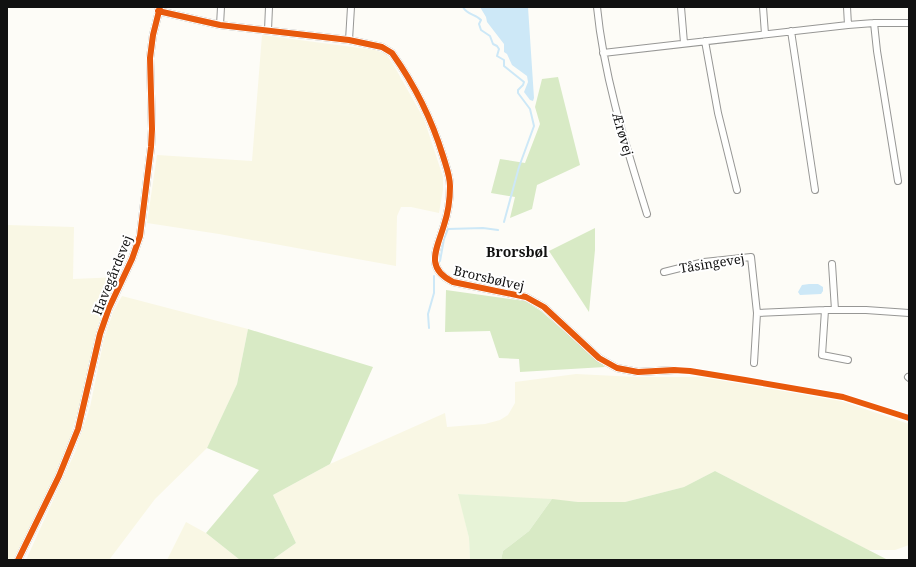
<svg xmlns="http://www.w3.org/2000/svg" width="916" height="567" font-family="'Noto Serif',serif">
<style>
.farmland{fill:#f9f7e4}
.green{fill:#e7f3d7}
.forest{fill:#d8eac5}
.water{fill:#cde8f7}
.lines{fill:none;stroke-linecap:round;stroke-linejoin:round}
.stream{stroke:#cde8f7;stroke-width:2}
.minor-casing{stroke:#979795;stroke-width:8}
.minor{stroke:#fffffe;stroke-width:6}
.cycleway-casing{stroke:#fff;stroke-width:8}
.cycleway{stroke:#e8590c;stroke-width:6}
.labels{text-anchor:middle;stroke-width:4;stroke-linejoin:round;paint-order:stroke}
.street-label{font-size:13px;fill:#111;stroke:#fff}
.neighbourhood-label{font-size:14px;font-weight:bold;fill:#111;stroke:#fff}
</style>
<rect width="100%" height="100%" fill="#fdfcf7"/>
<path class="farmland" d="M262 35 375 50 386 54 393 64 424 119 443 177V190L439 213 411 207H401L397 216 396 266 219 234 147 223 157 155 252 161Z
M7 225 74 227 73 279 120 277 105 306 96 332 83 394 68 444 57 472 13 560H7Z
M122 296 248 329 237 384 207 448 155 499 109 560H26L75 452 90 407 104 339 113 312Z
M576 374 637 377H702L841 401 909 424V545L895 550H868L715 471 684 487 625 502H578L459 494 469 538 470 560H272L296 543 273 495 330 464 445 413 447 427 485 424 500 420 508 415 515 403V382Z
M186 522 206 533 240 560H167Z"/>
<path class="green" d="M458 494 552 499 529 531 503 551 501 560H470L469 538Z"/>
<path class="forest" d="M558 77 580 165 537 185 532 209 510 218 515 197 491 193 500 159 525 163 540 124 535 107 542 79Z
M595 228V250L589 312 549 251Z
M446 290 525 301 541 311 605 367 520 372 519 359 499 358 490 331 445 332Z
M248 329 373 367 330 464 273 495 296 543 272 560H240L206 533 259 470 207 448 237 384Z
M715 471 888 560H501L503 551 529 531 552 499 578 502H625L684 487Z"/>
<path class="water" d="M480 7H528L534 98 533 101 530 100 524 92 528 82 527 76 512 65 507 54 504 52V44L487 22 486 17Z
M809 284H818L823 287V291L821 294 800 295 798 292 802 285Z"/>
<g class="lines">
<path class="stream" d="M463 7C467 15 476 14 481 20L479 24 481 30 490 36 493 44 497 46 499 49 497 56 504 60V66L524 82 523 85 518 90V93L530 109 534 126 519 167 504 222
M440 261 444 239 448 229 483 228 498 230
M429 328 428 314 434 293V276"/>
<g class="minor-casing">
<path id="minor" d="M597 7C604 78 626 146 647 214
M681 7 684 43
M763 7 765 34
M847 7 848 25
M158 11 220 25 349 40 382 47 392 53C414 84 432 120 443 156 446 166 450 176 450 186 450 199 448 213 444 225 437 249 424 268 453 282L526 297 544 307 599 358 617 368 638 372 674 370
M874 23 877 51 898 181
M220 25 221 7
M268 30 269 7
M791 31 815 190
M349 40 351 7
M705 41 718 113 737 190
M603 53 848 25 874 23H909
M832 264 835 310
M664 272 704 262 751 257 757 313 754 363
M825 310 822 355 848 360
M757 313 825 310H866L909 313
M908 377 909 378
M18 560 59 476 78 429 100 334 109 308 132 259 140 236 151 147 152 129 150 58 153 35 160 7"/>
</g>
<use href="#minor" class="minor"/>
<g class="cycleway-casing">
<path id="cycleway" d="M158 11 220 25 349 40 382 47 392 53C414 84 432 120 443 156 446 166 450 176 450 186 450 199 448 213 444 225 437 249 424 268 453 282L526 297 544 307 599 358 617 368 638 372 674 370 690 371 745 380 843 397 909 418
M18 560 59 476 78 429 100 334 109 308 132 259 140 236 151 147 152 129 150 58 153 35 160 7"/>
</g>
<use href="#cycleway" class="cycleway"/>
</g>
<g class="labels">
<g class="street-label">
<text transform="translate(623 134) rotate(74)" y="5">Ærøvej</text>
<text transform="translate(712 263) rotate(-9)" y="5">Tåsingevej</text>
<text transform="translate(112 275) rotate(-68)" y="5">Havegårdsvej</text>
<text transform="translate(489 278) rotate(13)" y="5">Brorsbølvej</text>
</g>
<g class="neighbourhood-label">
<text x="517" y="257">Brorsbøl</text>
</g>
</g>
<rect width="916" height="567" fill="none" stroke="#111111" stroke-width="16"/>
</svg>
